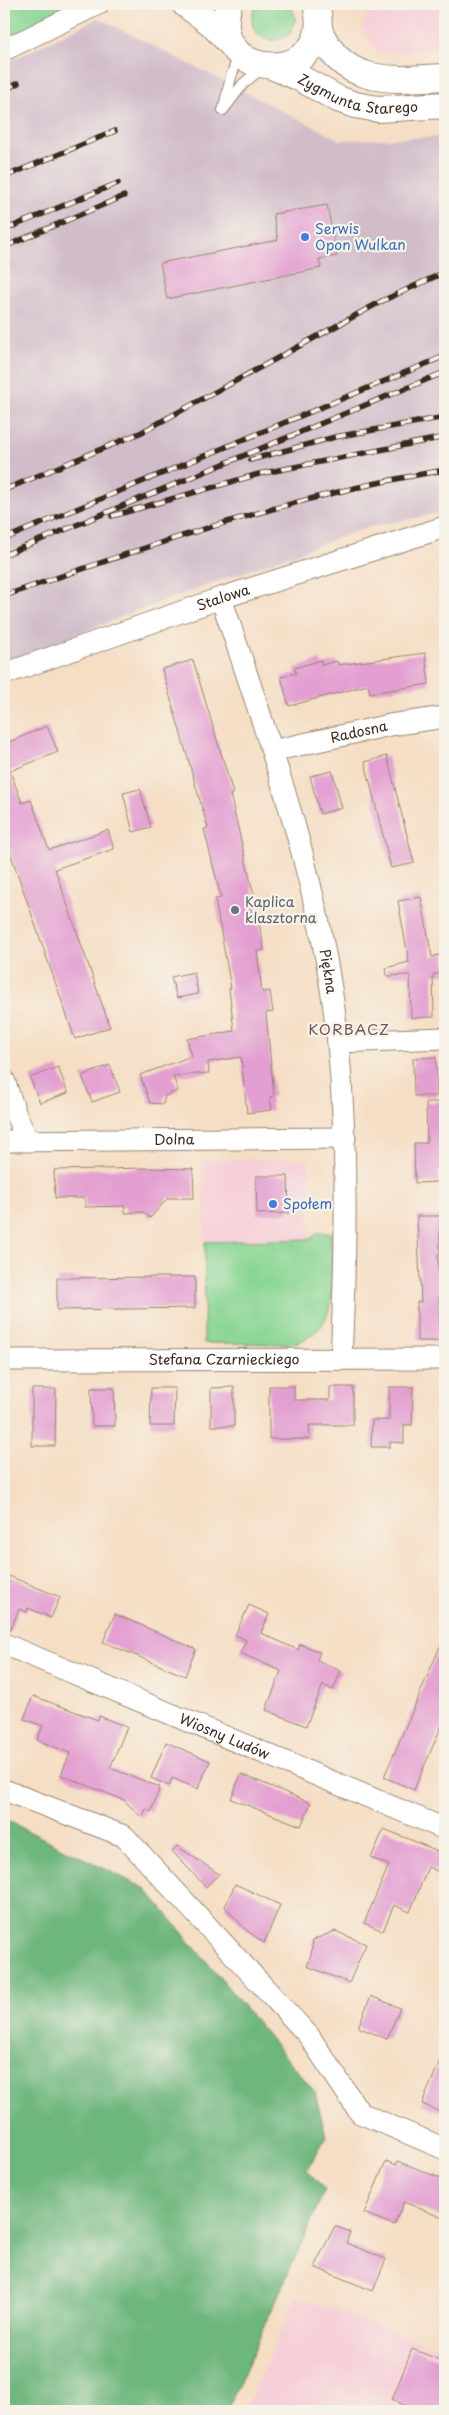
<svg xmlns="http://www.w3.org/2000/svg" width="449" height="2415" font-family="'Playpen Sans',sans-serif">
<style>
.built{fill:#f6cfd8}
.industrial{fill:#d1bdca}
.green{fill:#87d593;stroke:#618058}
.forest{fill:#6db67d;stroke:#54704e}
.building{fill:#e39fd1}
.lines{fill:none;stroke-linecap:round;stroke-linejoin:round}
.service-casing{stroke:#988471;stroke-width:12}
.minor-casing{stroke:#988471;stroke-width:23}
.tertiary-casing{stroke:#988471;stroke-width:28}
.service{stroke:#fff;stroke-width:10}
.minor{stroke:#fff;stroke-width:21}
.tertiary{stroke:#fff;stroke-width:26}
.rail-casing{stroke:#3b2a1e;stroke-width:5.5}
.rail{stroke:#f7f3e8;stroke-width:4;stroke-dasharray:11;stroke-linecap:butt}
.shop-dot{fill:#3f7fe0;stroke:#f7f3e8;stroke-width:2}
.worship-dot{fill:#6b7280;stroke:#f7f3e8;stroke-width:2}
.labels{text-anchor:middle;stroke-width:4.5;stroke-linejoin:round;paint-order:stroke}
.street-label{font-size:14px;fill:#3b2a1e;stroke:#f7f3e8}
.shop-label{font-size:14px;fill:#366cbe;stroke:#f7f3e8;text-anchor:start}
.worship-label{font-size:14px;fill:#5b616d;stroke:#f7f3e8;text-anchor:start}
.neighbourhood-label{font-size:15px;letter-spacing:1px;fill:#76535d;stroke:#f7f3e8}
</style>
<rect width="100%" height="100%" fill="#f7f3e8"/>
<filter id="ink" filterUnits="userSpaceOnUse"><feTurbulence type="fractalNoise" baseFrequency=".02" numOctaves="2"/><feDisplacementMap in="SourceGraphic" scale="10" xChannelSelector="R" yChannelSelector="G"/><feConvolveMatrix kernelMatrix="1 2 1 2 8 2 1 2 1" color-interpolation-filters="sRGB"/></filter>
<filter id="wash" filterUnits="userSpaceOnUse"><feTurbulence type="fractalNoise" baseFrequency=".0096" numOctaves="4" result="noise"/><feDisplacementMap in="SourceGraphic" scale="20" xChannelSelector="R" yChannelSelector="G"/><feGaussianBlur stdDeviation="1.12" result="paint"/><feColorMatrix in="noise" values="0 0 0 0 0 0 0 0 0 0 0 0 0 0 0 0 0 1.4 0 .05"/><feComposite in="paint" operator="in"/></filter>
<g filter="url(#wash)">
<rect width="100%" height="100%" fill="#f5dec4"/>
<path class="built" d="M371 4H445V49L378 53 361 29Z
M309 1159 310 1239 205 1242 203 1160Z
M297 2296 445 2350V2411H244Z"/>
<path class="industrial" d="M98 18 340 140 445 137V512L365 528 133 612 4 664V64Z"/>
<path class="green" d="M4 4H80L4 41Z
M257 4H290L296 18 290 34C266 52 241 29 257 4Z
M318 1233H331C331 1277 345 1332 290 1344L204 1343 205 1242 310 1239Z"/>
<path class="forest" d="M4 1819 146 1889 315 2092 326 2137 307 2170 325 2190 227 2411H4Z"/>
<g id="blocks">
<path class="building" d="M327 205 337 256 319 259 321 268 167 299 160 263 278 240 273 214Z
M425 653 429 684 370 693 368 685 289 706 281 677 296 673 295 668 321 660 322 665 337 661 338 665Z
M193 660 233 793 230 794 255 900 264 950 257 951 262 992 270 991 273 1012 266 1013 274 1096 270 1097 272 1110 247 1113 241 1057 208 1062 209 1073 173 1076 178 1091 165 1096 163 1104 150 1103 140 1075 192 1056 187 1039 234 1031 229 988H231L215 899 221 898 204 829 208 828 162 669Z
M47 726 58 752 10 771 22 803 31 800 49 850 108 830 114 849 55 869 110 1027 75 1039 4 835V744Z
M387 756 414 863 391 868 365 762Z
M332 771 342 808 320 814 310 776Z
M140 789 151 827 133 832 123 793Z
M421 897 432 957 445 953V974H433L434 1017 411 1018 410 975 387 976 386 968 409 962 398 901Z
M194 972 198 994 177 998 171 977Z
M436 1057 437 1096H414L413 1058Z
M110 1065 120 1092 92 1102 82 1076Z
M58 1067 68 1093 40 1103 30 1078Z
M426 1102H445V1170H438L439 1182 415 1183 414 1143H427Z
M149 1168 193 1169 194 1198H168L150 1218 143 1212 125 1213V1206L85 1207V1198H55L54 1170Z
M256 1176H288L289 1213 257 1214Z
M417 1216H440V1254H438L440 1341H417V1302H421Z
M165 1277H195V1308L57 1310V1278Z
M269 1386H294V1400H330V1387H353V1425H309L310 1439H269Z
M234 1387V1426H211V1388Z
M389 1387H413L412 1425H404V1443L390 1442V1447H371L372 1420H389Z
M91 1388H114L115 1426H92Z
M151 1388H175L174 1426H150Z
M32 1389H56L55 1446H32Z
M9 1576 60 1597 51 1618 28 1608 27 1612 19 1609 9 1633 4 1632V1588Z
M249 1605 269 1614 261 1633 298 1650 300 1644 320 1652 317 1660 341 1671 333 1690 323 1685 306 1726 266 1710 281 1671 240 1653 246 1640 235 1635Z
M115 1614 196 1649 185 1676 103 1642Z
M445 1635V1718L414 1790 384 1777Z
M33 1696 98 1720 99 1716 127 1727 110 1768 160 1787 151 1812 146 1809 142 1818 124 1800 61 1775 70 1753 37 1740 43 1726 24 1719Z
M166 1742 210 1761 198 1789 172 1778 169 1786 151 1778Z
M241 1774 311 1803 301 1826 231 1799Z
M384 1829 445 1854 437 1871 428 1867 410 1912 394 1905 383 1931 364 1923 389 1865 371 1858Z
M177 1846 219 1874 206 1887 172 1851Z
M235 1884 280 1905 264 1943 245 1929 225 1907Z
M335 1931 366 1944 349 1983 307 1966 311 1955 313 1940Z
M371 1996 400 2008 387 2039 358 2027Z
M445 2049V2114L422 2104Z
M386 2161 396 2165 398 2161 445 2180V2219L404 2202 394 2225 364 2213Z
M335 2226 350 2232 346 2243 386 2259 373 2291 314 2267Z
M412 2349 445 2362V2411H419L392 2400Z"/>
</g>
</g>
<g filter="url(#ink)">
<use href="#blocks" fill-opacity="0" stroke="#988471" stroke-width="1"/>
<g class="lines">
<g class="service-casing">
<path id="service" d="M224 107 231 77 239 54
M223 110 243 84 263 67"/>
</g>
<g class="minor-casing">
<g id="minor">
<path d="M4 50 98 4"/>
<path id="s1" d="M221 598C270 743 323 890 338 1043 348 1149 346 1254 341 1359"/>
<path id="s2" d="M4 674 221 598 445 527"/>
<path id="s3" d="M272 751 390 725 445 717"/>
<path d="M338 1042 445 1038"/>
<path d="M4 1080 16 1115 28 1141"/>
<path id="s4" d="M4 1141 345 1138"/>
<path id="s5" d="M4 1360 445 1359"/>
<path id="s6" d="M4 1644 445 1829"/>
<path d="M4 1790 124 1836 309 2036 360 2113 445 2149"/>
</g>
</g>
<g class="tertiary-casing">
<g id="tertiary">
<path d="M185 4 211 23 231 44"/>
<path d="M229 4C204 85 339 87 316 4"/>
<path d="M319 29C342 87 393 80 445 77"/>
<path id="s7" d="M274 67 298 77 338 99 355 105 378 109 445 105"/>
</g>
</g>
<use href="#service" class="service"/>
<use href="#minor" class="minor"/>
<use href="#tertiary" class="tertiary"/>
<g class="rail-casing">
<path id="rail" d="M4 90 18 83
M4 177 115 131
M4 230 118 183
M4 247 124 196
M250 460 335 437 445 417
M4 490 142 432 382 301 445 272
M112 516 259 474 445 437
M4 539 445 356
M4 555 445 372
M4 596C148 546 294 495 445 470"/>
</g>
<use href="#rail" class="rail"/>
</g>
</g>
<g class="shop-dot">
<circle cx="305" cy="237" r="5"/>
<circle cx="273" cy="1204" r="5"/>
</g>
<circle class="worship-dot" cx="235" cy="910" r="5"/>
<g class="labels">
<g class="street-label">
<text dy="5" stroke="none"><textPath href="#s7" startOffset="90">Zygmunta Starego</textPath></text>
<text dy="5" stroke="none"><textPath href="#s2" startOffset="232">Stalowa</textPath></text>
<text dy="5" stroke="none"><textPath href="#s3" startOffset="89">Radosna</textPath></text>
<text dy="5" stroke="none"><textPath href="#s1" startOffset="389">Piękna</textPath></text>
<text dy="5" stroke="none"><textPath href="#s4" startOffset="170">Dolna</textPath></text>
<text dy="5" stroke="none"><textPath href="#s5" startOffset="220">Stefana Czarnieckiego</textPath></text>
<text dy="5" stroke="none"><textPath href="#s6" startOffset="239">Wiosny Ludów</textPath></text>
</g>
<g class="shop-label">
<text x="315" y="234">Serwis<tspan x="315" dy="16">Opon Wulkan</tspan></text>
<text x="283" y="1209">Społem</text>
</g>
<g class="worship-label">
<text x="245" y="907">Kaplica<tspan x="245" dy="16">klasztorna</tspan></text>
</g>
<g class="neighbourhood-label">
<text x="349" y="1035">KORBACZ</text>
</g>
</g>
<rect width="449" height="2415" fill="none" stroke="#f7f3e8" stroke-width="20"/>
</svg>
